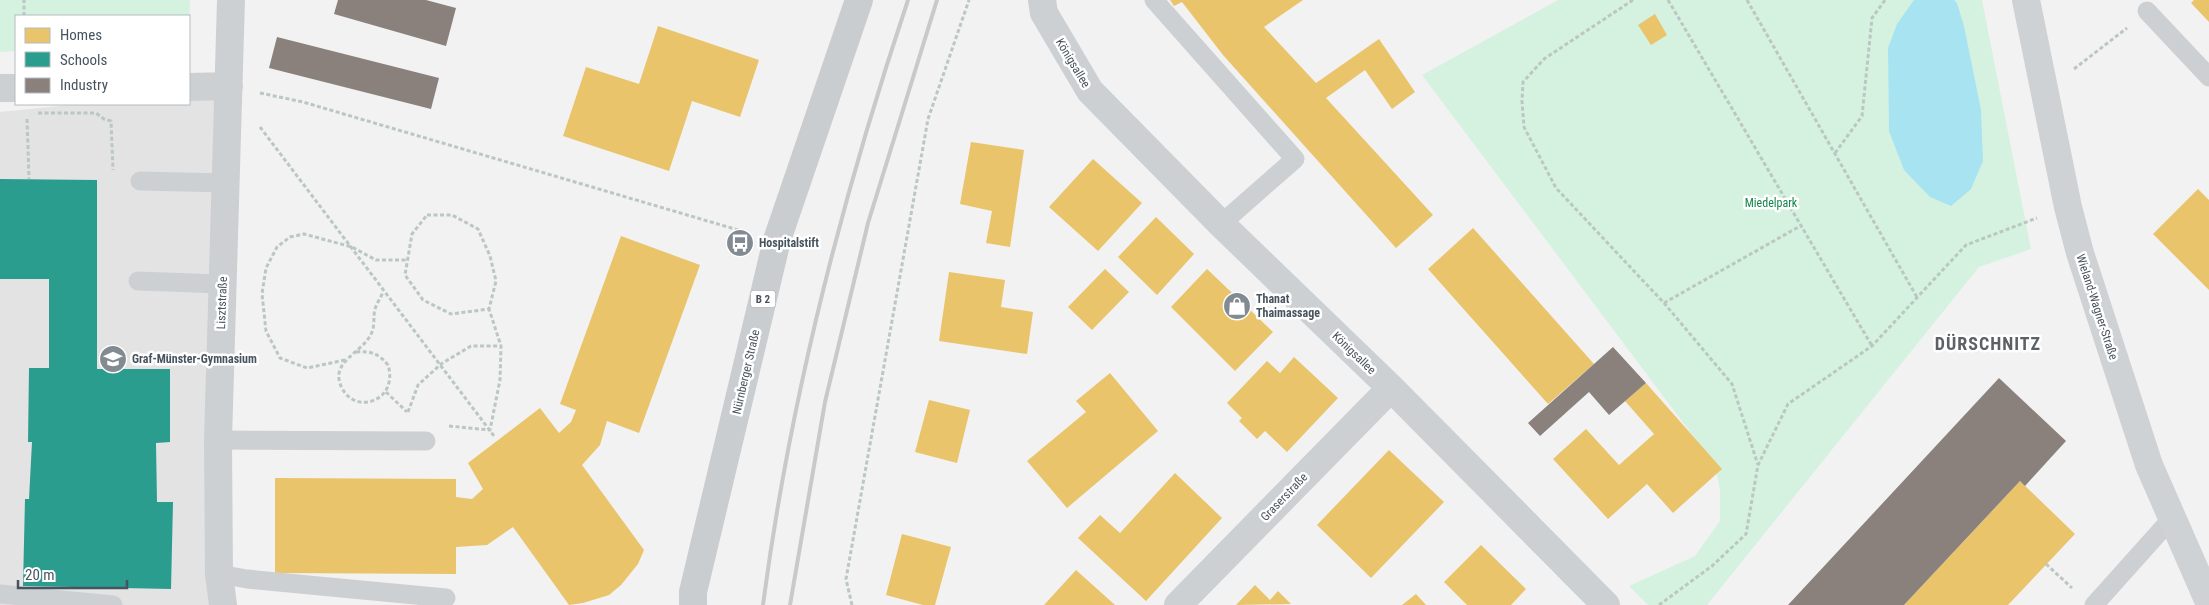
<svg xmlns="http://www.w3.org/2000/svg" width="2209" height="605" font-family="'Roboto Condensed',sans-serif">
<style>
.education{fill:#e3e3e4}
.green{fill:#d5f2e0}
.water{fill:#a8e3f1}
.homes{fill:#e9c46a}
.schools{fill:#2a9d8f}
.industry{fill:#8a817c}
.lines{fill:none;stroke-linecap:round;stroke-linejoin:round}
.path{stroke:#bac7c2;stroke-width:3;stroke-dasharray:4 2.5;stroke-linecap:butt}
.service{stroke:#cdd0d3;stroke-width:19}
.minor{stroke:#cdd0d3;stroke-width:28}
.secondary{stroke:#ced2d5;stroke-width:28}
.primary{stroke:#c9cdd0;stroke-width:28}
.rail{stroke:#c8c9cb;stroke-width:4}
.labels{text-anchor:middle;stroke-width:5;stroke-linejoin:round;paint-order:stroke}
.shield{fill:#fff;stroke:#7e878f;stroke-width:1}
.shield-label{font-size:11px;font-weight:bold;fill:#47545f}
.street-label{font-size:12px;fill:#47545f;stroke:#fff}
.park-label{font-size:12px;fill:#13854b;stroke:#fff}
.poi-label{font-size:12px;font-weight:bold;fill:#47545f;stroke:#fff;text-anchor:start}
.district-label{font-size:18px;font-weight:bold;letter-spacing:1px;fill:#5d6166;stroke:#fff}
</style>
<rect width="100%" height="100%" fill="#f2f2f2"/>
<path class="education" d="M228 88 224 605H0V112L79 104H189V92Z"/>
<path class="green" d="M0 0H190L189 43V16H16V51L0 52Z
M1558 0H1982L2031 249 1979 267 1707 605H1648L1629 586 1695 556 1720 521V490L1715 465 1422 75Z"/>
<path class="water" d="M1914 0H1954L1957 3 1964 26 1981 110 1983 161 1971 189 1951 206 1930 197 1904 170 1889 131 1888 48 1897 24Z"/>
<path class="homes" d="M1170 0H1303L1264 27 1316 83 1379 39 1415 92 1392 109 1365 70 1326 98 1433 215 1396 248 1223 55 1182 2 1174 6Z
M2194 0H2209V22L2191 3Z
M1655 14 1667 35 1651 45 1638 25Z
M658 26 759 60 740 117 692 101 669 171 563 136 586 67 639 84Z
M971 142 1024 150 1010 247 986 243 992 211 960 204Z
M1093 159 1142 203 1098 251 1049 207Z
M2198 189 2209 200V290L2153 234Z
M1156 217 1194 254 1157 295 1118 257Z
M1473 228 1594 364 1548 404 1428 269Z
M621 236 700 265 639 433 607 421 600 445 582 465 644 550 638 564 621 585 609 595 583 603 569 605 513 527 487 545 456 547V574L275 573V478L456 479V497L472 499 483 489 468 463 540 408 559 433 571 422 576 410 560 404Z
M1105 269 1129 292 1092 330 1068 307Z
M1207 269 1273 332 1235 371 1171 307Z
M949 272 1005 280 1001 307 1033 312 1027 354 939 341Z
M1294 357 1338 398 1287 452 1265 431 1257 439 1239 421 1242 418 1227 403 1267 361 1280 373Z
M1110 373 1158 431 1067 508 1027 461 1086 412 1076 401Z
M1646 383 1722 469 1673 513 1647 484 1608 519 1553 459 1586 429 1619 465 1654 434 1625 401Z
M929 400 970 410 957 463 915 452Z
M1389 450 1444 502 1371 578 1317 525Z
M1175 473 1222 518 1146 601 1078 538 1100 515 1120 533Z
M2020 481 2075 534 2008 605H1904Z
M902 534 951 547 935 605H923L886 595Z
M1481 545 1526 589 1511 605H1467L1444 582Z
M1076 570 1115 605H1044Z
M1255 585 1270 600 1278 591 1291 604 1236 605Z
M1416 594 1426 605H1402Z"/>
<path class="schools" d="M0 179 97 180V369H170V442L156 443 157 502H173L171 589 23 586 25 499H29L32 442H28L29 368H49V279H0Z"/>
<path class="industry" d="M338 0H426L456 8 446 46 334 14Z
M277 37 439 78 431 109 269 68Z
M1613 347 1646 383 1609 415 1589 392 1540 436 1528 423Z
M1999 378 2066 441 2025 486 2020 481 1904 605H1788Z"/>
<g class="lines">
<path class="path" d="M1633 0 1544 59 1523 82 1522 101 1524 127 1556 188 1664 303 1732 384 1758 465
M1668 0 1872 346
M1747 0 1918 299
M24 16V0
M2074 69 2127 28
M260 93 303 102 745 232
M38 113H96L104 119 111 121 113 170
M27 119 29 179
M260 127 494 436
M1835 153 1862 116 1872 18 1885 0
M427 215H452L478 229 490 256 496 281 489 309 451 314 423 300 405 275 412 234Z
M1664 303 1802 225
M356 352C371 351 378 353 388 365 399 400 356 416 342 388 328 361 364 353 372 332 375 325 373 316 375 309 377 303 381 297 383 292
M345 360 307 368 280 358 266 331 262 294 266 268 277 247 290 237 304 234 352 247 376 260H407
M386 392 407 412
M408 412 418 385 441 364 471 346H501
M449 426 490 430 500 380 501 346 489 309
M2046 564 2072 588
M852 605 846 579 928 119 969 0
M1659 605 1712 566 1746 534 1758 465 1788 404 1872 346 1966 245 2037 218"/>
<path class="service" d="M1154 0 1295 159 1221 224
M2147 11 2209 77
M140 181 226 183
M138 281 222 284
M218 440 426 441
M219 574 247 579 446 598
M0 594 113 605
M2094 605 2172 518"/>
<path class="minor" d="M1042 0 1044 13 1090 91 1221 224 1391 388 1606 605
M189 87 229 86
M0 88H16
M223 605 219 574 218 440 231 0
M1178 605 1391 388"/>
<path class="secondary" d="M2026 0 2068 207 2080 253 2149 465 2209 602"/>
<path class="primary" d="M693 605V592L777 240 859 0"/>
<path class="rail" d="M763 605C790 399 842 197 908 0
M790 605 825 402 868 223 937 0"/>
</g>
<defs>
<g id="bus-disc" transform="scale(1.4375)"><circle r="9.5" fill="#838b92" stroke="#fff"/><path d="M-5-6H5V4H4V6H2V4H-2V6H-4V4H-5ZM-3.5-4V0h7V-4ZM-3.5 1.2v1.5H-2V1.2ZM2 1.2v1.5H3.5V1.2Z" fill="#fff"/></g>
<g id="shop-disc" transform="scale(1.4375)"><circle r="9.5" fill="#838b92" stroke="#fff"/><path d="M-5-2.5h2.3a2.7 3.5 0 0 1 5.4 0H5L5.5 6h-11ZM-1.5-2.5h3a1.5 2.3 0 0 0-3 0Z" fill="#fff"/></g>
<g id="school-disc" transform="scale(1.4375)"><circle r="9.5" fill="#838b92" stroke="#fff"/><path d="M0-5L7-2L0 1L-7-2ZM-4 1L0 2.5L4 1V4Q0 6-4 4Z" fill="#fff"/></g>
</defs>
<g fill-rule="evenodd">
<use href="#bus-disc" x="740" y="243"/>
<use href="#shop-disc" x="1237" y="306"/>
<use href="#school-disc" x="113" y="359"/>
</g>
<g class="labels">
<rect class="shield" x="750.5" y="290.5" width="25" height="17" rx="4"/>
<g class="shield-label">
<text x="763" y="303">B 2</text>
</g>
<g class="street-label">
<text transform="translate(1073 63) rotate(59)" y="4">Königsallee</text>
<text transform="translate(222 303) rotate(-88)" y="4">Lisztstraße</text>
<text transform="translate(2097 307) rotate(72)" y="4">Wieland-Wagner-Straße</text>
<text transform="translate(1354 353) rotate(44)" y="4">Königsallee</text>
<text transform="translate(746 372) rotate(-77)" y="4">Nürnberger Straße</text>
<text transform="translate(1284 497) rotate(-46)" y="4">Graserstraße</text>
</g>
<g class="park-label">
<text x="1771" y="207">Miedelpark</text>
</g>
<g class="poi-label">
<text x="759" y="247">Hospitalstift</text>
<text x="1256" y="303">Thanat<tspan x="1256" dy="14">Thaimassage</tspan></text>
<text x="132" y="363">Graf-Münster-Gymnasium</text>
</g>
<g class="district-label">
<text x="1988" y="350">DÜRSCHNITZ</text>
</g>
</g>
<rect x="15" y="15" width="175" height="90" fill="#ffffff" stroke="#b5bbbf"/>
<rect x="25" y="28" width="25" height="15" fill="#e9c46a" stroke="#b5bbbf"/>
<text x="60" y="40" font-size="15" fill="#47545f">Homes</text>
<rect x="25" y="52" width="25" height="15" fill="#2a9d8f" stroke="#b5bbbf"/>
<text x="60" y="65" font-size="15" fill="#47545f">Schools</text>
<rect x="25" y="78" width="25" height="15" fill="#8a817c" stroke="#b5bbbf"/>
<text x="60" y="90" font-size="15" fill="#47545f">Industry</text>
<path d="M18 580v8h109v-8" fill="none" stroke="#47545f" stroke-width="2.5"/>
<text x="25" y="580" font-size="15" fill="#47545f" stroke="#ffffff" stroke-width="4" paint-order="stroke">20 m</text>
</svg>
